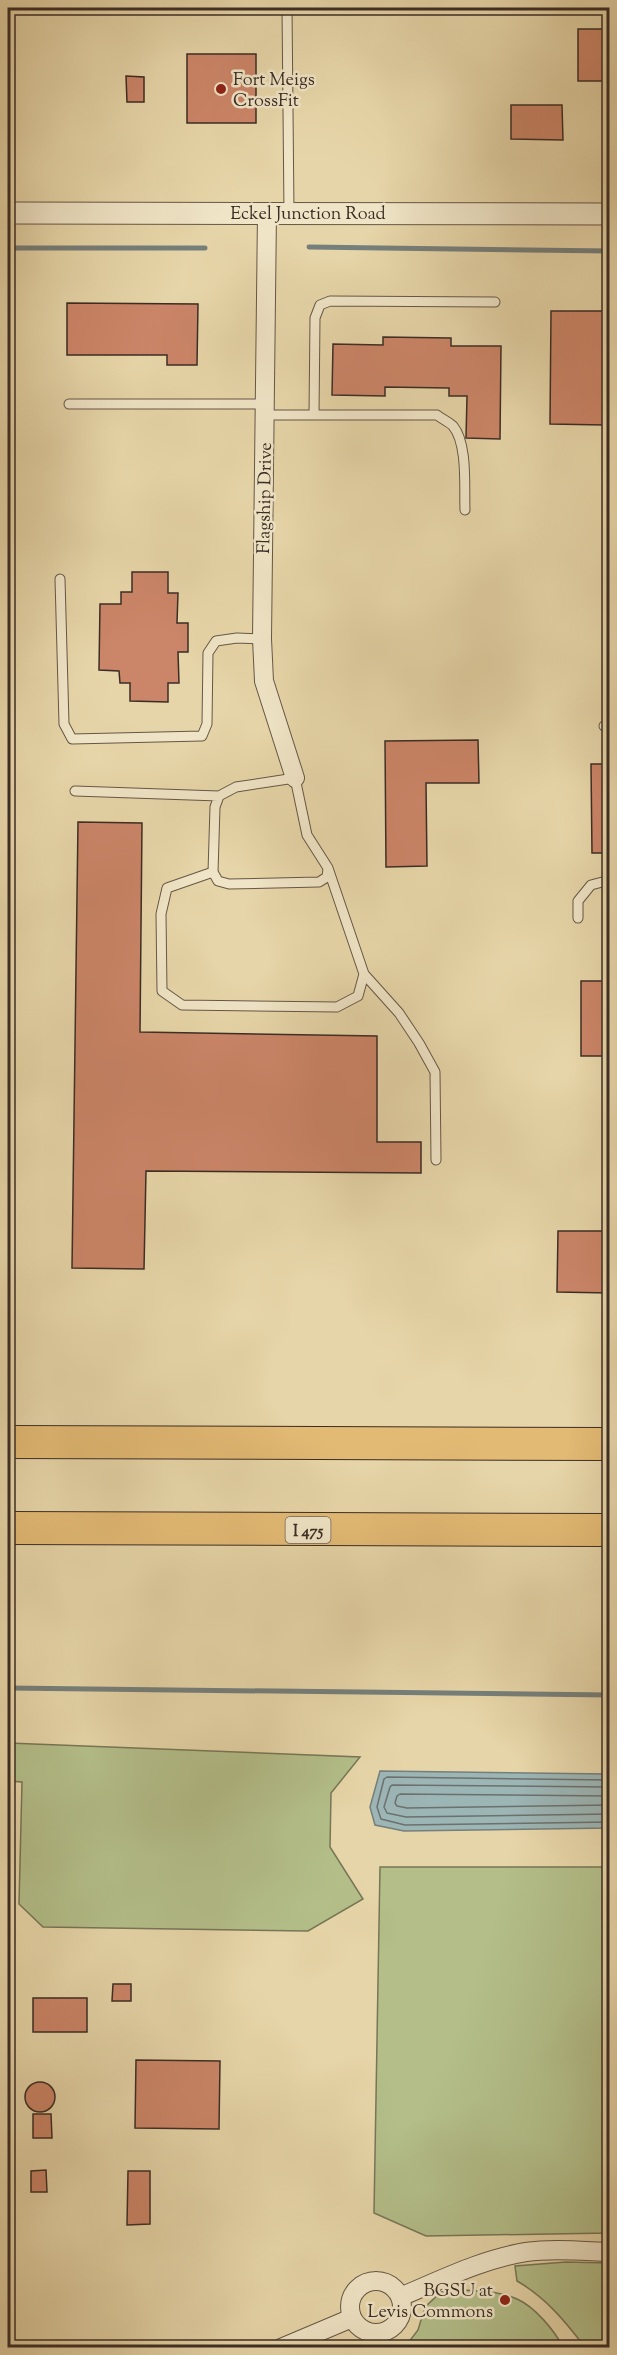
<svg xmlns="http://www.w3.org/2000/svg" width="617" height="2355" font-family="'Sorts Mill Goudy',serif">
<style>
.green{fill:#b3be89;stroke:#777657;stroke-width:1.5}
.water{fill:#9cb5b5;stroke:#757f7b;stroke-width:1.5}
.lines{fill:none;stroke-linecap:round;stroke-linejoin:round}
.shore{stroke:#6c716d;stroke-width:1.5}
.stream{stroke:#757f7b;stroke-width:5}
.building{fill:#cb8568;stroke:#3b2d25;stroke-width:1.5}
.service-casing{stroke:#665746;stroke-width:11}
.minor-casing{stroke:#665746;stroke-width:20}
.tertiary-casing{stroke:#665746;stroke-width:23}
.motorway-casing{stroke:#3b2d25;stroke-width:34}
.service{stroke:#efe4c6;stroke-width:9}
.minor{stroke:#efe4c6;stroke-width:18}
.tertiary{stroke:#efe4c6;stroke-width:21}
.motorway{stroke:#e3ba74;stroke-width:32}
.poi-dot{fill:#8f2418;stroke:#efe4c6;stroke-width:2}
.labels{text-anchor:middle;stroke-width:5;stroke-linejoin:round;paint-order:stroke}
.shield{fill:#efe4c6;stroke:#716455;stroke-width:1.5}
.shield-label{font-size:16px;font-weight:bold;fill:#3b2d25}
.poi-label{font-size:18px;fill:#3b2d25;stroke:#efe4c6;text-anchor:start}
.street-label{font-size:18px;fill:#3b2d25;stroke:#efe4c6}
</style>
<rect width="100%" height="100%" fill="#e6d5a8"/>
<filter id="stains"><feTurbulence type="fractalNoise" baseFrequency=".00333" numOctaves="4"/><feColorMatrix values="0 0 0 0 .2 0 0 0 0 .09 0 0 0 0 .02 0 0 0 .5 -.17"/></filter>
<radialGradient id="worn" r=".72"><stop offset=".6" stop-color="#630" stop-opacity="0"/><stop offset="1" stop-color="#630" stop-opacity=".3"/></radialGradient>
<path class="green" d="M8 1743 360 1757 331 1793 330 1847 363 1899 308 1931 43 1927 19 1904 22 1782 8 1781Z
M380 1867H609V2233L426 2236 374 2213Z
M566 2262 609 2263V2346H584C565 2321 545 2297 517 2281L515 2266Z
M460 2290C478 2291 500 2291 517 2299 535 2307 554 2330 563 2347H405L418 2330 425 2307 441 2292Z"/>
<path class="water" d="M380 1771 609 1774V1828L404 1831 375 1825 370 1807Z"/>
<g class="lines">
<path class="shore" d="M610 1780 387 1777 384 1779 377 1807 381 1819 405 1825 610 1822
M610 1787 392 1785 390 1787 384 1807 387 1813 406 1817 610 1814
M610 1796 400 1794 397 1796 395 1803 397 1806 407 1808 610 1805"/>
<path class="stream" d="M309 247 610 251
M8 248H205
M8 1688 610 1695"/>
</g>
<path class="building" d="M578 29H610V81H578Z
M187 54H256V123H187Z
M126 76 144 77V102H127Z
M511 105H562L563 140 511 139Z
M67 303 198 304 197 365H167V355H67Z
M551 311H604V425L550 424Z
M383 337 451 338V346H501L500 439 466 438 467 396H449V388L385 387V396L332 395 333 344 383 345Z
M132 572H168V593H178L177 623H188V652H178L179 683H168V702L130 701V683H120L119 671 99 670 100 604H121V592H132Z
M478 740 479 783H426L427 866 386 867 385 741Z
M591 764H610V853H592Z
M78 822 142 823 140 1032 377 1036V1142H421V1173L146 1171 144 1269 72 1268Z
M581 981H610V1056H581Z
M558 1231H610V1293L557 1292Z
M113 1984H131V2001H112Z
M33 1998H87V2032H33Z
M136 2060 220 2061 219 2129 135 2128Z
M25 2097a15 15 0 1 1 30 0a15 15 0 1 1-30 0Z
M33 2114H51L52 2138H33Z
M46 2170 47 2192H31V2171Z
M128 2171H150V2224L127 2225Z"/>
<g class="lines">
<g class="service-casing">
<path id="service" d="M287 8 289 213
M69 404H265
M265 415H437C442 419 449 422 453 426 468 444 464 488 465 510
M314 415 315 318 320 305 330 301 495 302
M60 579 64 724 72 739 202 736 207 724 208 653 216 641 237 638 262 639
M604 726H610
M295 778 307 835 328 868 327 877 319 882 229 884 218 881 213 872 215 807 219 796 236 787Z
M75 791 219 796
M213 872 167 888 161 914 162 991 182 1005 337 1007 358 996 364 974 328 868
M578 918V901L591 885 610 880
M364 974 399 1013 419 1043 435 1072 436 1160"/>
</g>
<g class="minor-casing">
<path id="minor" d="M267 213 262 639 264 681 295 778
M350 2307a26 26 0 1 1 52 0a26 26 0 1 1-52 0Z
M400 2297C441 2280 482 2259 526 2252 553 2248 582 2251 610 2252
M281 2348 352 2318"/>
</g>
<g class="tertiary-casing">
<path id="tertiary" d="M8 213 610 214"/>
</g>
<g class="motorway-casing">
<path id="motorway" d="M8 1442 610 1444
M8 1528 610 1530"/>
</g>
<use href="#service" class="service"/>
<use href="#minor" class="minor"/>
<use href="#tertiary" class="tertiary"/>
<use href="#motorway" class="motorway"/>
</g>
<g class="poi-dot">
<circle cx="221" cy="89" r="6"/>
<circle cx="505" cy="2300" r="6"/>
</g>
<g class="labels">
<rect class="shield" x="285.5" y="1517" width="45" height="26" rx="4.5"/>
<g class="shield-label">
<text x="308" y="1536">I 475</text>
</g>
<g class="poi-label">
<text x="233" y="85">Fort Meigs<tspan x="233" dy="21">CrossFit</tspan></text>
<text x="493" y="2296" text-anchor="end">BGSU at<tspan x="493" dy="21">Levis Commons</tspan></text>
</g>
<g class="street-label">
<text x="308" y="219">Eckel Junction Road</text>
<text transform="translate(264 498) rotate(-89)" y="6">Flagship Drive</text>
</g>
</g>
<rect width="617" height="2355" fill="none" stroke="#e6d5a8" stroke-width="30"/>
<rect x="9" y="9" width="599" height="2337" fill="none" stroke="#3b2d25" stroke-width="3"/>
<rect x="15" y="15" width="587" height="2325" fill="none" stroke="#3b2d25" stroke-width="1.5"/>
<rect width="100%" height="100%" filter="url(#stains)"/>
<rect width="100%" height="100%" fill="url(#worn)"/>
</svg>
